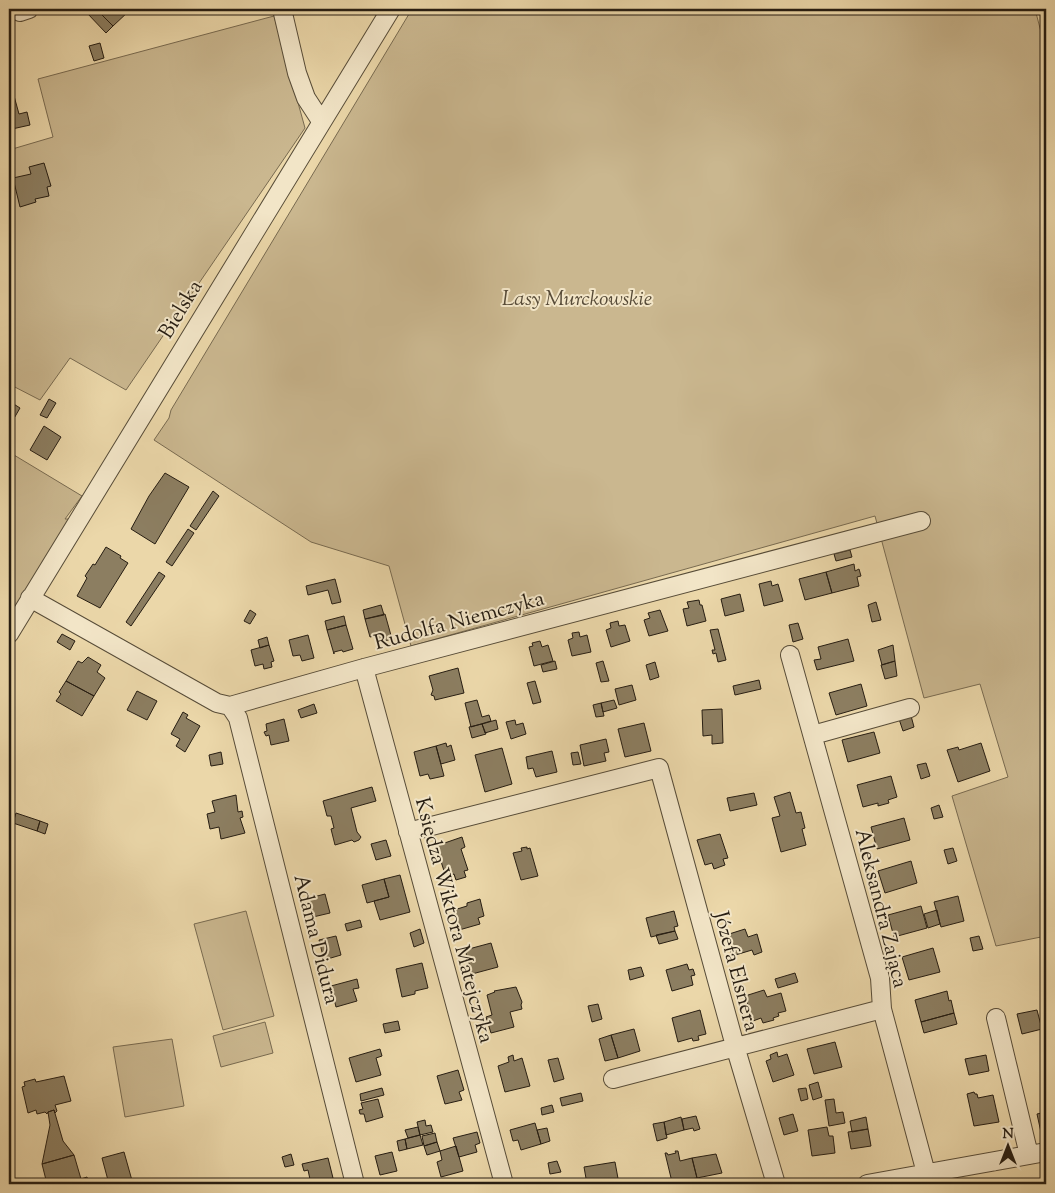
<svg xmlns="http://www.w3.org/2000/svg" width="1055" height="1193" font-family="'Sorts Mill Goudy',serif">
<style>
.green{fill:#cab78f;stroke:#786a50}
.building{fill:#8c7e61;stroke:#261d12}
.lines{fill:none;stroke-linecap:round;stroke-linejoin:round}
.minor-casing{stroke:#574c38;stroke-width:20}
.minor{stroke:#f2e5c7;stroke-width:18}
.labels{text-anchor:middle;stroke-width:4;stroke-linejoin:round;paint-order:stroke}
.park-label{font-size:21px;font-style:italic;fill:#574b38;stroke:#f2e5c7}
.street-label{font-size:21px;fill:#261d12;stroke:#f2e5c7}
</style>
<rect width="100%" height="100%" fill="#ebd7a9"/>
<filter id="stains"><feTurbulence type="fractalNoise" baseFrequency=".004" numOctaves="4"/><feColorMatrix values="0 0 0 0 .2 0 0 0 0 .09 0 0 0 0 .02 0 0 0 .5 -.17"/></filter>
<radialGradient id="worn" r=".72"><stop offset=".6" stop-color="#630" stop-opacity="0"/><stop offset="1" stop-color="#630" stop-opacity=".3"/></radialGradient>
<path class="green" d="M412 9H1035L1046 51V936L996 946 952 796 1008 777 980 684 924 698 875 516 411 646 389 566 311 542 154 440 169 418 171 410Z
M274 16 305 128 126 390 70 358 40 400 9 384V150L53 137 38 79Z
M9 452 82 496 65 519H79L9 634Z
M246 911 274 1016 223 1030 194 924Z
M265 1022 273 1053 221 1067 213 1036Z
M172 1039 184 1106 125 1117 113 1047Z"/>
<path class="building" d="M91 9H96L113 26 106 33 87 13Z
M96 9H127L129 11 113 26Z
M100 43 104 58 94 61 89 46Z
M9 85H11L19 114 27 112 30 125 12 129 13 133 9 134V137Z
M44 163 51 186 47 187 49 196 35 199 36 202 20 207 13 178 31 174 29 167Z
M49 399 56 403 47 418 40 415Z
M9 401 20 408 9 427Z
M44 426 61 437 47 460 30 450Z
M165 473 189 487 155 544 131 529 149 496Z
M213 491 219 496 196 530 190 526Z
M188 529 194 533 172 566 166 562Z
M106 547 121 556 120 558 128 563 100 608 77 596 87 578 85 576 93 564 95 565Z
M850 550 852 557 836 561 834 554Z
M854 564 855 571 859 569 861 576 857 577 859 586 832 593 826 572Z
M159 572 165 576 131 626 126 622Z
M826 572 832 593 805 600 799 579Z
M335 579 341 602 332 604 328 590 308 595 306 586Z
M771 581 772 586 778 584 783 601 764 606 759 584Z
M740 594 744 611 725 616 721 599Z
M699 600 700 605H702L706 621 687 626 683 609 689 608 687 602Z
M876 602 881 620 872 622 868 605Z
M381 605 384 615 365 619 363 610Z
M250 610 256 614 250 624 244 621Z
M660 610 668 631 649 636 644 620 650 618 648 613Z
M385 614 392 639 380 642 378 635 370 637 365 619Z
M344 616 346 625 327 630 325 621Z
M618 621 619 626 625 625 630 641 611 647 606 630 611 628 610 623Z
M798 623 803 639 793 642 789 625Z
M346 625 353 649 343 652 342 650 334 652V654L327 630Z
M718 629 726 660 718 662 716 653 713 654 712 650H715L710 630Z
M579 632 580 637 587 635 591 652 572 656 568 640 573 638 572 633Z
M62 634 75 641 70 650 57 642Z
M308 635 314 658 302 661 300 655 293 656 289 640Z
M267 637 269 645 260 648 258 640Z
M848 639 854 661 817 670 814 660 821 659 818 647Z
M540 641 542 647 548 645 553 661 534 666 529 647 533 646 532 643Z
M269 645 274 661 271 662 272 667 264 669 263 664 255 666 251 650Z
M893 645 895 661 882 665 878 650Z
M88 657 101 665 97 672 105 678 94 696 66 681 78 661 82 663Z
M555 661 557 669 543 672 541 665Z
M603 661 609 681 601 682 596 663Z
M895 661 897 676 885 679 881 665Z
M655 662 659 677 650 680 646 665Z
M458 668 464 693 435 700 434 696 431 695 433 690 429 676Z
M759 680 761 689 735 695 733 686Z
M66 681 94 696 82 716 56 701 61 694 59 692Z
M535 681 541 702 533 704 527 683Z
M861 684 867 706 836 715 829 693Z
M632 685 636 700 619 705 615 689Z
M137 691 157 701 147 720 127 710Z
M477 700 482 717 489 715 491 721 471 727 465 703Z
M614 700 617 708 603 712 601 703Z
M601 703 604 716 596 717 593 705Z
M314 704 317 713 301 718 298 710Z
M722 709 723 743 712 744V735L703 736 702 710Z
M183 712 188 715 186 718 200 726 185 752 176 746 180 739 171 734Z
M910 712 914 727 903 731 898 716Z
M284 719 289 741 271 745 269 735 266 736 264 732 267 731 266 724Z
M496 720 498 729 485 733 482 724Z
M515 720 516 725 523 723 526 734 511 739 506 722Z
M644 723 651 751 625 757 618 729Z
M482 724 486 734 472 738 469 727Z
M874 732 880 753 848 762 842 740Z
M606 739 609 752 604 753 606 761 584 766 580 745Z
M446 743 447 747 451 745 455 760 441 764 436 746Z
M981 743 990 771 958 782 947 750 958 747 959 750Z
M436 746 444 776 430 779 428 774 420 776 414 752Z
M502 748 512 784 485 792 475 755Z
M552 751 557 772 536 777 533 768 528 769 526 757Z
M221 752 223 764 211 766 209 755Z
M578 752 581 764 573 765 571 753Z
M926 763 930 776 921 779 917 765Z
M891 776 897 797 888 800 889 803 878 806V803L863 807 857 785Z
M372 787 376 801 351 808 357 832 361 837 359 840 354 842 352 840 335 845 331 829 334 828 331 816H327L323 801Z
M790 792 796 813 801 812 805 828 802 829 806 845 781 852 772 818 780 816 774 797Z
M754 793 757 805 730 811 727 798Z
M236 795 238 812 242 811 243 817 240 818 245 833 221 839 219 827 210 829 207 814 215 812 212 801Z
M939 805 943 817 934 819 931 808Z
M16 813 40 821 37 831 13 823Z
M904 818 910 840 877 849 871 827Z
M40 821 48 824 45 834 37 831Z
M720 834 728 858 723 859 725 865 714 869 712 863 705 865 697 840Z
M462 837 465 847 461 849 468 870 464 871 466 877 456 880 454 874 446 877 436 846Z
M386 840 391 856 376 860 371 844Z
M527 847V849L530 848 538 876 521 880 513 853 522 851 521 848Z
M953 848 957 861 948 864 944 850Z
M911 861 917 883 885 893 878 871Z
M400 875 410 912 380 920 374 901 389 897 384 879Z
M384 879 389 897 367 903 362 885Z
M325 894 330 913 313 917 311 909 305 911 302 900Z
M958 896 964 921 941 927 934 902Z
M480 899 484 916 478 918 480 924 459 930 454 910 467 906V903Z
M921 906 927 928 894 937 888 915Z
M937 910 940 924 928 928 924 914Z
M674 911 678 926 674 927 675 931 651 937 646 918Z
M360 920 362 927 347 931 345 924Z
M420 929 424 943 414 947 410 933Z
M745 929 748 937 757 934 762 952 754 955 752 950 732 956 726 935Z
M675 931 678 939 659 944 656 935Z
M336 936 341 955 324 960 319 940Z
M979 936 983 949 973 951 970 938Z
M491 943 498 967 472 974 465 950Z
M933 948 940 972 909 980 902 957Z
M422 963 428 988 415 991V994L402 997 396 969Z
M687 964 689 970 693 969 695 975 691 976 693 985 672 991 666 970Z
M641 967 644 976 630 980 628 970Z
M795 973 798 982 778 988 775 979Z
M357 979 359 988 353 989 357 1001 336 1007 331 986Z
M516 987 522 1002 521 1005 522 1009 510 1012 514 1027 491 1033 486 1017 492 1015 487 995 495 992 494 991Z
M764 990 767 997 781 993 786 1011 778 1013 779 1016 773 1018 774 1020 763 1023 761 1018 753 1021 745 996Z
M947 991 949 1001 951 1000 954 1013 921 1022 915 1000Z
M598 1004 602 1019 592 1022 588 1006Z
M700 1010 706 1034 698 1036 699 1040 693 1041 692 1038 678 1042 672 1018Z
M1037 1010 1042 1029 1022 1034 1017 1014Z
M954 1013 957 1024 924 1033 921 1022Z
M398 1021 400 1030 385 1033 383 1024Z
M634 1029 640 1051 618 1058 611 1035Z
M611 1035 618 1058 605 1061 599 1039Z
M835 1042 842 1067 814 1074 807 1049Z
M380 1049 382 1056 376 1058 381 1075 356 1082 349 1058Z
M777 1052 778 1057 787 1054 794 1075 773 1082 766 1061 771 1059 770 1055Z
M513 1055 514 1061 522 1058 530 1086 505 1092 498 1066 509 1062 508 1057Z
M986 1055 989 1071 969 1075 965 1059Z
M558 1058 564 1079 554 1082 548 1060Z
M458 1070 464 1090 459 1092 462 1100 445 1104 437 1076Z
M64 1076 71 1101 55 1105 57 1111 55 1113 54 1110 48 1112 47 1114 45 1112 37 1114 36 1110 28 1113 22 1087 25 1086 24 1082 35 1079 36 1082Z
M818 1082 822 1097 813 1100 809 1085Z
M382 1088 384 1095 361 1101 360 1094Z
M806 1088 808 1099 801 1101 798 1089Z
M974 1092 975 1094H977L978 1098 993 1095 999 1122 974 1126 967 1094Z
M581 1093 583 1101 562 1106 560 1098Z
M378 1099 383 1117 366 1122 364 1114H360L359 1110 363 1109 361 1103Z
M834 1099 836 1113 843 1112 845 1123 829 1126 825 1100Z
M552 1105 554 1112 542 1115 541 1108Z
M54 1110 63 1141 74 1155 42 1164 50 1125 48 1112Z
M1046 1112V1136L1042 1137 1037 1114Z
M793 1114 798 1131 784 1135 779 1118Z
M696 1116 700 1129 694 1131 693 1128 684 1130 682 1119Z
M681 1117 684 1130 666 1135 664 1122Z
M866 1117 868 1129 852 1132 850 1121Z
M425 1120 426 1126 431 1125 433 1132 420 1135 417 1122Z
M664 1122 667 1138 657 1141 653 1124Z
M535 1123 541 1144 521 1150 518 1140 513 1141 510 1130Z
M418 1127 420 1135 408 1138 405 1130Z
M827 1127 829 1136H833L835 1153 812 1156 808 1130Z
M547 1128 550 1141 541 1144 537 1130Z
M868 1129 871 1146 851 1149 848 1132Z
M477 1132 480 1143 475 1145 477 1152 459 1157 453 1138Z
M435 1133 437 1142 424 1146 422 1136Z
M420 1135 423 1145 407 1149 405 1139Z
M405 1139 407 1149 399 1151 397 1141Z
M437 1142 440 1151 427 1155 424 1146Z
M456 1146 463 1171 441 1177 437 1162 442 1160 440 1151Z
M675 1151H678L680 1161 692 1158 697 1178 672 1182 665 1153H667L668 1155 676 1153Z
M124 1152 133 1184H109L102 1158Z
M392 1152 397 1171 380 1175 375 1156Z
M291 1154 294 1165 285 1167 282 1157Z
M716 1154 722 1173 697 1178 692 1158Z
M74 1155 81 1179 87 1177 89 1184H47L42 1164Z
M328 1158 334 1182 311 1184 308 1170 304 1171 302 1164Z
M557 1161 561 1172 550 1174 548 1163Z
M615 1162 619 1184H587L584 1167Z"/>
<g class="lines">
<g class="minor-casing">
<path id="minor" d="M282 9 297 73 306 98 321 121
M20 12 29 9
M30 598 217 703 230 706 364 668 921 521
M9 634 391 9
M790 655 880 978 882 1009 926 1173
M364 668 504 1184
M230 706 238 718 355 1184
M813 735 910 708
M408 832 659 768 735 1046 776 1184
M996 1018 1029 1155
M613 1079 882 1009
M867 1184 1046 1152"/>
</g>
<use href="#minor" class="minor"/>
</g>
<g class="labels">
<g class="park-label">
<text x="577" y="305">Lasy Murckowskie</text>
</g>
<g class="street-label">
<text transform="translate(180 309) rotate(-59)" y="7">Bielska</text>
<text transform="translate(459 620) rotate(-15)" y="7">Rudolfa Niemczyka</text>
<text transform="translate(882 908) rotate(76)" y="7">Aleksandra Zająca</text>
<text transform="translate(455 920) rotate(75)" y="7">Księdza Wiktora Matejczyka</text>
<text transform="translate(317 939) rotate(76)" y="7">Adama Didura</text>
<text transform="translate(737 971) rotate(75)" y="7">Józefa Elsnera</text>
</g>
</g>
<rect width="1055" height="1193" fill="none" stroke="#ebd7a9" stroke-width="30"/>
<rect x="10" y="10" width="1035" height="1173" fill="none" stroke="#261d12" stroke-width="2.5"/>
<rect x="15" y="15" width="1025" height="1163" fill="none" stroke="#261d12"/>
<g transform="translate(1008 1146)" stroke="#f2e5c7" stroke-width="4" paint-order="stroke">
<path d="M0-4L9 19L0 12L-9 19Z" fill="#261d12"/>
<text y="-8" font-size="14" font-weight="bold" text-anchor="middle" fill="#261d12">N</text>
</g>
<rect width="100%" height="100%" filter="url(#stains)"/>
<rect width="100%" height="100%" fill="url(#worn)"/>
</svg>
